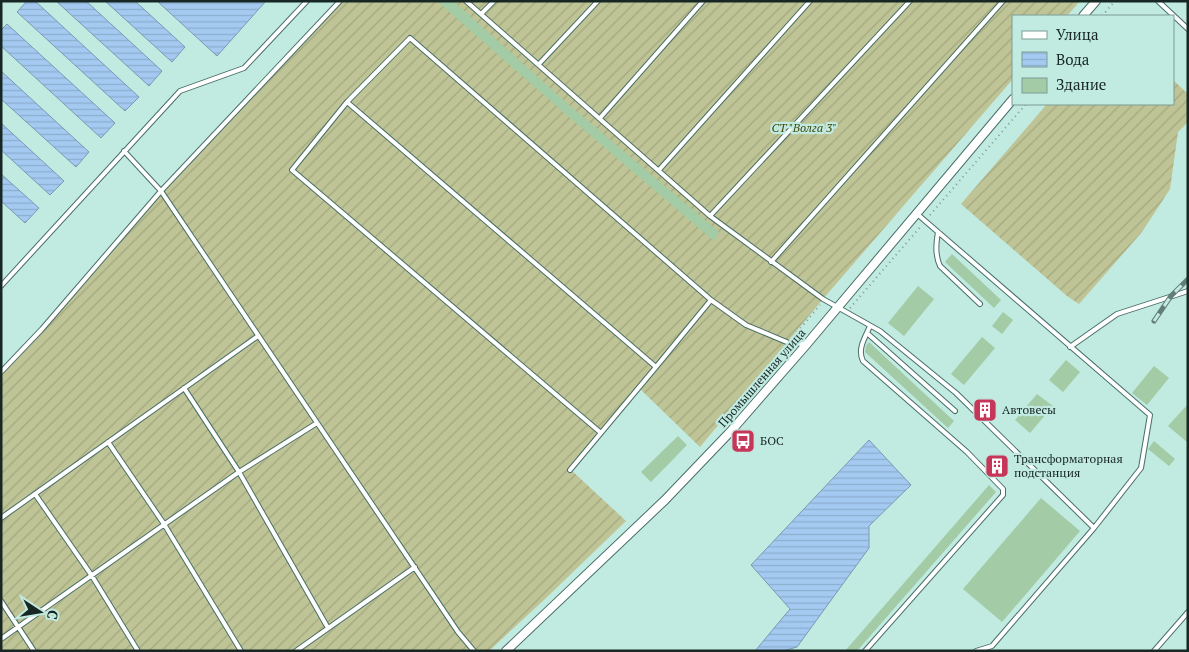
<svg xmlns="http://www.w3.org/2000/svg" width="1189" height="652" font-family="'PT Serif',serif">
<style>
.garden{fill:url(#garden-furrows)}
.water{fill:url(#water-rules);stroke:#7a99b4}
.building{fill:#a2cba6}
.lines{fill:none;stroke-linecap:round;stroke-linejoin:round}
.service-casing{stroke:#496e67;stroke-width:6}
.minor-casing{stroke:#496e67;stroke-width:10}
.path{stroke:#7d9c96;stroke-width:2;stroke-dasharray:1 4;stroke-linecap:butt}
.service{stroke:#fff;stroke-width:4}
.minor{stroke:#fff;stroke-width:8}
.rail-casing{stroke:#627e78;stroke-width:5}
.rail{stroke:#c1eae1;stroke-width:3;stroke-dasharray:9;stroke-linecap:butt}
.labels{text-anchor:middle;stroke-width:4.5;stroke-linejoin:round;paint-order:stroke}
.park-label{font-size:12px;font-style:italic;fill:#424609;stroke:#c1eae1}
.street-label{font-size:12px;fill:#172724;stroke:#c1eae1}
.poi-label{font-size:12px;fill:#172724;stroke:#c1eae1;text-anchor:start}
</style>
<defs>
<pattern id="garden-furrows" width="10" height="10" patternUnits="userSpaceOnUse" patternTransform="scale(1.25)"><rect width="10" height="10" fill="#bec495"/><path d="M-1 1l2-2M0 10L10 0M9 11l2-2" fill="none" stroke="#a3a880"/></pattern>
<pattern id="water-rules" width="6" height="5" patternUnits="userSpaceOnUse" patternTransform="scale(1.25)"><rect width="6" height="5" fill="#a4caf1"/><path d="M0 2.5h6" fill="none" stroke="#8caece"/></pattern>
</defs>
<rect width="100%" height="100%" fill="#c1eae1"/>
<path class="garden" d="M340 1H1080L1067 16H1013V79L823 299 700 447 639 388 570 469 626 521 545 599 489 651H1V372L161 191Z
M1173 80 1188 94V122L1178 132 1170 189 1142 232 1079 304 1067 296 961 204 1047 104H1173Z"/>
<path class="water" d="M27 1H35L139 97 125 111 17 12Z
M56 1H86L162 71 149 86Z
M105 1H135L185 47 172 62Z
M157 1H266L217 56Z
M7 24 115 123 101 138 1 46V30Z
M1 71 89 152 76 167 1 99Z
M1 123 64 181 50 195 1 150Z
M1 174 39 208 25 223 1 201Z
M869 440 911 485 869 526V548L797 647 783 651H755L790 609 751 565Z"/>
<path class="building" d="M437 1H453L569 105 719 232 714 241 569 117Z
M952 254 1001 300 994 308 945 262Z
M918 286 934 299 904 336 888 323Z
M1003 312 1013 320 1002 334 992 326Z
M982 337 995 348 964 385 951 374Z
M869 342 954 421 948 428 865 352 866 346Z
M1066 360 1080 372 1063 392 1049 380Z
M1154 366 1169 378 1147 405 1132 393Z
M1037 394 1053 406 1030 433 1015 420Z
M1188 404V443L1168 426Z
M678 436 687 445 651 482 641 472Z
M1154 441 1175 459 1169 466 1148 449Z
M989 485 996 492 857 651H845Z
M1041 498 1080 531 1002 622 963 589Z"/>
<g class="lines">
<g class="service-casing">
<path id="service" d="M466 1 710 216 823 299 880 331 956 393 1094 528 992 646 976 651
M1158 1 1188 29
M481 14 494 1
M539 64 598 1
M347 102 292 170 601 433
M600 118 703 1
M124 151 161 191 458 632 474 651
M659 170 810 1
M916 213 1150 415 1141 468 1094 528
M710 216 910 1
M938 232C936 244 935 255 940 266L980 304
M771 262 1003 1
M1 286 180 91 244 68 307 1
M867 333 955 411
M1070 347 1117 314 1188 291
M656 367 711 300
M1 372 42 329 161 191 340 1
M184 388 239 472 328 628
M108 442 164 524 241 651
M570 470 656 367 347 102 410 38 711 300 746 325 789 343 805 344
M35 494 92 576 138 651
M1 518 258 336
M1 601 34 651
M1 639 239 472 317 423
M296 651 415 567
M865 651 1003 495V489L967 452 863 361C857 349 865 338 870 326
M1154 651 1188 612"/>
</g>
<g class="minor-casing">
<path id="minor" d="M1083 16 1096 1
M506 651 665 500 731 431 806 345 1013 99"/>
</g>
<path class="path" d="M1102 16 1115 1
M930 215 1026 104
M850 308 922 225
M794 336 820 305
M782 352 786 355
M763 374 785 347"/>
<use href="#service" class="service"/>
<use href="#minor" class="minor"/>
<g class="rail-casing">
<path id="rail" d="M1154 321 1171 296 1188 279"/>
</g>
<use href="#rail" class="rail"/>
</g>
<defs>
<g id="building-square" transform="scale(1.25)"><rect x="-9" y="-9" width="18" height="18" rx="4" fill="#c53658" stroke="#c1eae1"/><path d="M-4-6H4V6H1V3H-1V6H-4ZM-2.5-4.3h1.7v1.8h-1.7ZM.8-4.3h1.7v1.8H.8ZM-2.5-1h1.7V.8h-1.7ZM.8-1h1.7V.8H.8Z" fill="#fff"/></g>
<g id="bus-square" transform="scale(1.25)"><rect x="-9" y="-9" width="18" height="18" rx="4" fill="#c53658" stroke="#c1eae1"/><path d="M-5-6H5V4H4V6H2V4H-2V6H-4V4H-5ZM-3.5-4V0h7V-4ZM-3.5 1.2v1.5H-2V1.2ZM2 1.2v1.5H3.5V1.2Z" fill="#fff"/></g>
</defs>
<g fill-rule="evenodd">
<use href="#building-square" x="985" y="410"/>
<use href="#bus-square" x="743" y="441"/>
<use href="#building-square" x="997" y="466"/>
</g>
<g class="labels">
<g class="park-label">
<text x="804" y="132">СТ "Волга 3"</text>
</g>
<g class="street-label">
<text transform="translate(762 378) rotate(-49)" y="4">Промышленная улица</text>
</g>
<g class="poi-label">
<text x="1002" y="414">Автовесы</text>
<text x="760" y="445">БОС</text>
<text x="1014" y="463">Трансформаторная<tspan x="1014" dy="14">подстанция</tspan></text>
</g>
</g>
<rect width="1189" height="652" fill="none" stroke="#172724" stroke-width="5"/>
<rect x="1012" y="15" width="162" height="90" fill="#c1eae1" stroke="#7d9c95"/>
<rect x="1022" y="31" width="25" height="8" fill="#ffffff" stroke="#7d9c95"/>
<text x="1056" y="40" font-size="15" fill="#172724">Улица</text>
<rect x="1022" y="52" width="25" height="15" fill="url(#water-rules)" stroke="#7d9c95"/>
<text x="1056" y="65" font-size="15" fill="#172724">Вода</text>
<rect x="1022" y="78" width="25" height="15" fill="#a2cba6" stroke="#7d9c95"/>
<text x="1056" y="90" font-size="15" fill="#172724">Здание</text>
<g transform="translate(40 612) rotate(102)" stroke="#c1eae1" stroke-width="4" paint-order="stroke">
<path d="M0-4L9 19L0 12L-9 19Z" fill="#172724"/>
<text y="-8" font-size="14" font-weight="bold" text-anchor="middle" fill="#172724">С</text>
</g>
</svg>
